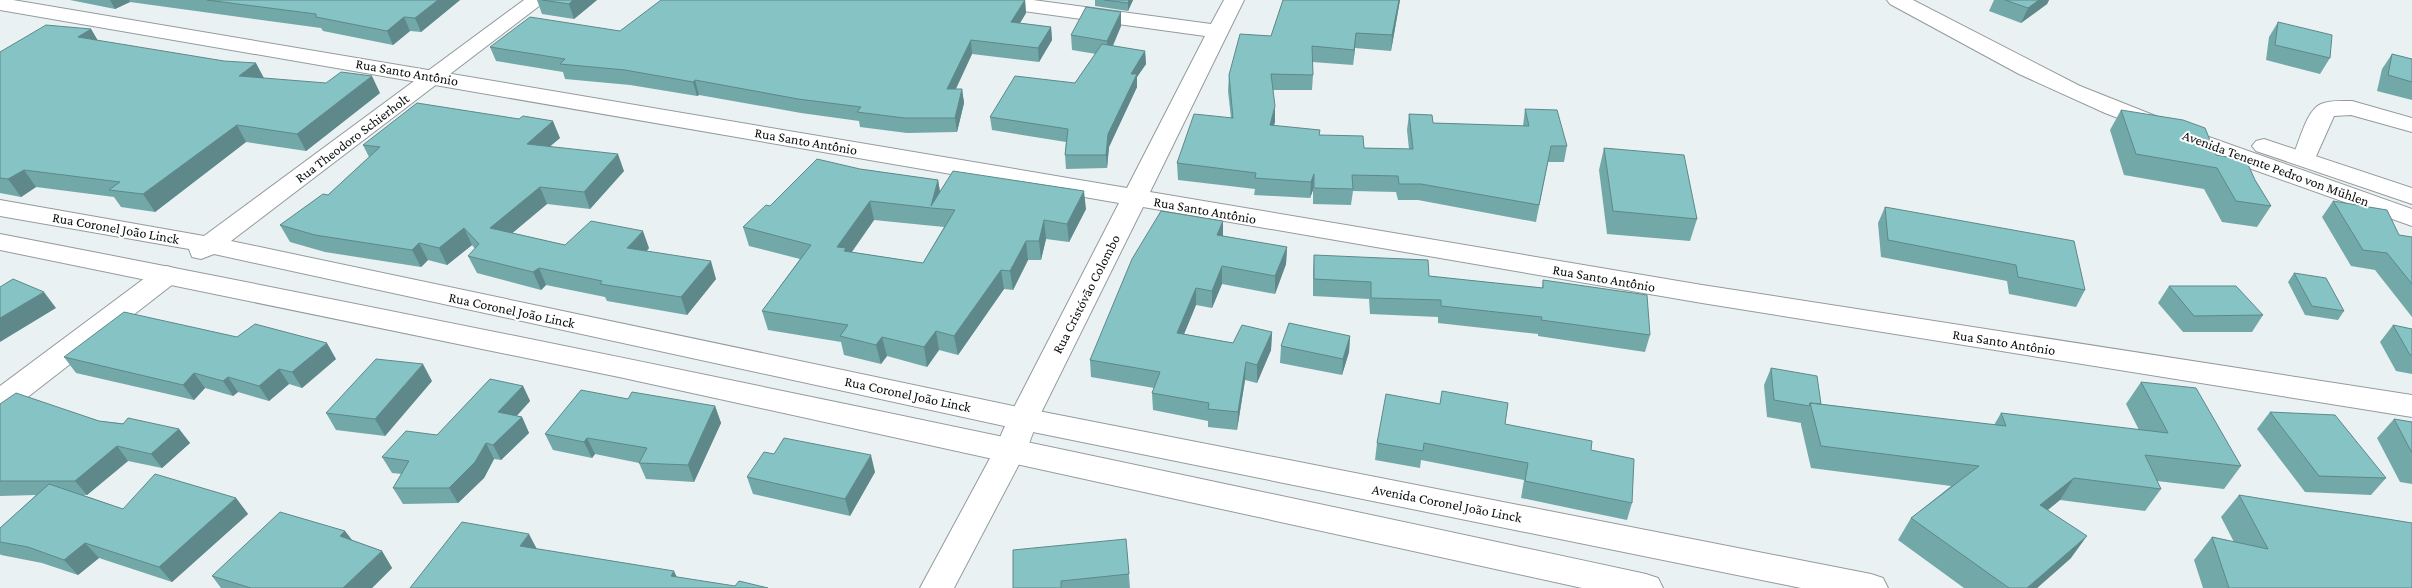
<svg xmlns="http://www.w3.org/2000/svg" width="2412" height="588" font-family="'Crimson Pro',serif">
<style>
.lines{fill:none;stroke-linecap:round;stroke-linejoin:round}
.street-casing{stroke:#949a9d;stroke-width:2}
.secondary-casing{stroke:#949a9d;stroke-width:2}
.street{fill:#fff;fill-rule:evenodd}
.secondary{fill:#fff;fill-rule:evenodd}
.wall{fill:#73a8a9;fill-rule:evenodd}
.shaded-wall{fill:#5e8889}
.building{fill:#86c3c4;stroke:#5e8889;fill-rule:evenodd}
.labels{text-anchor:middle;stroke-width:4;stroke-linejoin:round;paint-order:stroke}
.street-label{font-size:14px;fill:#0c0e0e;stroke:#fff}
</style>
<rect width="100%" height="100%" fill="#eaf1f3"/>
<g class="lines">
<g class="street-casing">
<path id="street" d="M0 0H13L1127 188 1205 36 987 6 980 4 977 0H1033L1211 24 1224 0H1244L1150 192 1702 285 2412 395V417L1702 303 1143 207 1038 419 1027 449 954 588H920L995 449 1008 419 1119 203 0 10Z
M2352 101 2412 118V132L2351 115 2334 116 2313 163 2304 165 2295 163 2292 158C2299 144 2306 110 2321 104 2330 100 2342 101 2352 101Z
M167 266 177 269 181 275 177 281 11 410 0 413V386L157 269Z"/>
</g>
<g class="secondary-casing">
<path id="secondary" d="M524 0H547L231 241 1023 408 1871 574 1883 578 1888 588H1801L1023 430 214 254 201 259 192 257 189 249 0 216V200L204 236Z
M1887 0H1913L2080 86 2206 136 2412 209V226L2232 162 2105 113 2019 74 1890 4Z
M2264 139 2412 188V204L2256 151 2252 146 2256 141Z
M0 234C550 340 1098 456 1646 574L1658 578 1663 588H1582L619 377 0 250Z"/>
</g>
<use href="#street" class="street"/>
<use href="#secondary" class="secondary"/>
</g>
<path class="wall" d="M70 0H460L421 32 410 31 393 45 323 31 321 28 130 2 115 9Z
M537 0H597L574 19 542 14Z
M1025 0 1026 13 1020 23 1051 27 1052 40 1039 62 972 54 956 89H962L964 103 957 132 907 133 860 127 859 121 801 113 699 95 697 96 630 85 565 79 563 72 496 61 490 47 620 31Z
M1095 0H1133L1128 11 1095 6Z
M1283 0H1400L1391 51 1355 48 1353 65 1312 62 1313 75 1312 90H1273L1275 122 1274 125 1320 135 1364 148 1409 149 1407 130 1409 114 1433 123 1523 126 1525 109 1567 146 1564 162H1548L1536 222 1418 200H1398L1396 192 1353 191 1351 205 1313 204V190L1310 198 1254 195 1255 189 1178 180 1177 163 1231 118 1228 91 1229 75 1271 36Z
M1994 0H2049L2047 4 2021 23 1989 11Z
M2278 22 2330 58 2320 74 2266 60 2269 37Z
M1121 26 1113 46 1145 51 1146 64 1137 77V87L1109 147 1107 168 1066 169 1065 155 1066 142 992 130 990 117 1075 83 1096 54 1072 50 1071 35Z
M91 29 98 41 264 78 380 93 306 151 246 142 155 212 121 207 114 197 36 187 21 197 0 193V52Z
M2392 54 2412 59V100L2377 91 2382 69Z
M2121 110 2216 155 2255 180 2271 206 2257 227 2222 222 2204 189 2124 175 2110 130Z
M560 138 550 146 624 171 590 209 547 204 512 233 565 245 649 248 647 251 716 279 687 315 607 301 605 297 546 285 541 290 477 273 468 256 475 249 472 245 447 265 428 260 421 267 325 252 290 242 280 225 328 195 369 157 363 145Z
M1604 148 1697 219 1690 241 1607 234 1599 170Z
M860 169 938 180 940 192 1086 209 1069 242 1046 239 1041 260H1028L1013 290 1004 289 958 355 939 350 927 367 887 356 881 364 844 355 841 342 768 330 762 311 800 259 749 246 743 227 770 206ZM874 220 944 227 923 263 852 252Z
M2333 201 2399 235 2412 237V317L2375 270 2351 266 2322 217Z
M1885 207 2085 290 2076 307 2009 294 2007 281 1881 257 1878 223Z
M1223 221V236L1287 247 1286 264 1275 294 1222 284 1212 308 1196 305 1184 334 1233 343 1272 332 1271 350 1257 383 1245 380 1237 430 1208 427V421L1153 410 1152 393 1154 388 1091 377 1090 360Z
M1314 255 1429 276 1542 288 1543 280 1650 335 1645 352 1538 336V334L1438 323V317L1370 314 1369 299 1313 296V272Z
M2294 273 2344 311 2338 320 2305 315 2288 282Z
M2169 286 2263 315 2252 332H2183L2158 303Z
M2393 325 2412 329V374L2396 371 2380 342Z
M1350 336 1349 352 1342 375 1280 363 1281 346Z
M64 357 336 359 302 388 289 384 269 401 238 392 233 396 205 388 194 400 76 373Z
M1771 368 1821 404 1994 425 2001 413 2139 430 2126 404 2141 382 2241 466 2224 489 2157 481 2161 489 2145 511 2060 500 2048 510 2071 558 2037 588H1964L1898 540 1911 518 1951 486 1811 468 1801 425V423L1767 417 1764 385Z
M432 381 385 436 336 430 326 413Z
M523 386 530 401 516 416 522 417 529 433 501 460 494 459 484 478 458 503 403 504 393 488 402 474 392 473 382 457 437 435Z
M628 399 715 406 721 423 694 482 646 479 639 463 595 454 592 458 553 450 545 434Z
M0 404 99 421 179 429 190 443 162 468 128 461 87 495H83L123 509 236 498 248 514 172 582 99 558 78 575 42 563 1 555 0 554V528L36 495 0 496Z
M2270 412 2386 478 2371 495 2305 492 2257 429Z
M2394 419 2412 422V484L2400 482 2377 438Z
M1505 424 1591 450 1632 503 1627 520 1521 498 1524 480 1421 460 1420 468 1375 460 1377 443Z
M774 454 875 472 850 516 753 494 747 477Z
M2239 495 2412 588H2203L2194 560 2212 537 2234 542 2221 517Z
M345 531 352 540 382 551 392 568 372 588H221L212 576Z
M1126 539 1130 588H1013Z"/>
<path class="shaded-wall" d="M110 0H129L130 2 115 9Z
M438 0H460L421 32 415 18Z
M573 0H597L574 19 569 4Z
M1025 0 1026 13 1012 36 1011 22Z
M1129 0H1133L1128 11V3Z
M1399 0H1400L1391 51 1392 35Z
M2039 0H2049L2047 4 2021 23 2028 8Z
M1121 12V26L1108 56 1107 41Z
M404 17 410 31 393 45 387 31Z
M1051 27 1052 40 1039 62 1038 48Z
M91 29 101 46 78 37Z
M1356 33 1355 48 1353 65 1354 50Z
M971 40 972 54 949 103 947 89Z
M1145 51 1146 64 1137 77V87L1109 147 1107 168 1106 155 1108 134 1131 74Z
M256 63 265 80 239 76Z
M372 76 380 93 306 151 297 134Z
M695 80 699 95 697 96 693 82Z
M962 89 964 103 957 132 955 118Z
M1275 106V122L1269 141 1270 125Z
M553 121 560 138 534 160 527 144Z
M237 125 246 142 155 212 143 194Z
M618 154 624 171 590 209 584 192Z
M24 170 36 187 21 197 8 179Z
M1314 174 1313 190 1310 198 1311 182Z
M938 180 941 198 931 206Z
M540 187 547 204 498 245 490 228Z
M1084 191 1086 209 1069 242 1067 224Z
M870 201 874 220 848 257 837 247Z
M1044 220 1046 239 1041 260 1039 241Z
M1223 221V239L1217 235Z
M464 228 472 245 447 265 439 248Z
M643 231 649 248 633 265 627 248Z
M1026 241 1028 260 1013 290 1010 271Z
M419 243 428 260 421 267 412 250Z
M1287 247 1286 264 1275 294V276Z
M711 261 716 279 687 315 681 297Z
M1222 266V284L1212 308V291Z
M539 268 546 285 541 290 533 272Z
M1001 270 1004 289 958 355 954 336Z
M1196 288V305L1177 351V333Z
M44 292 56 308 0 342V318Z
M936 331 939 350 927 367 924 347Z
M1272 332 1271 350 1257 383V365Z
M1350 336 1349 352 1342 375 1343 359Z
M882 337 887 356 881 364 876 345Z
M327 343 336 359 302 388 292 372Z
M1246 362 1245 380 1237 430 1238 412Z
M423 364 432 381 385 436 375 419Z
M279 369 289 384 269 401 259 386Z
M194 373 205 388 194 400 183 385Z
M228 377 238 392 233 396 223 381Z
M523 386 530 401 506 428 498 412Z
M715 406 721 423 694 482 688 465Z
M522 417 529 433 501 460 493 445Z
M179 429 190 443 162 468 151 454Z
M587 438 595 454 592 458 584 442Z
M486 443 494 459 484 478 458 503 449 488Z
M117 446 128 461 87 495 75 481Z
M871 455 875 472 850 516 845 499Z
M2074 478 2060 500 2026 527 2040 505Z
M236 498 248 514 172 582 159 567Z
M345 531 357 547 340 536Z
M529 534 540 555 520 546Z
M2087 536 2071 558 2037 588H2027Z
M85 543 99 558 78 575 64 560Z
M382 551 392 568 372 588H343Z
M674 571 682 588 671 576Z"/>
<path class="building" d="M207 0H438L415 18 404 17 387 31 316 17V14Z
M542 0H573L569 4Z
M661 0H1025L1011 22 1051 27 1038 48 971 40 947 89H962L955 118H904L857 112 861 107 798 99 695 80 693 82 625 70 560 64 565 59 490 47 530 17 620 31Z
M1104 0H1129L1128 3Z
M1283 0H1399L1392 35 1356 33 1354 50 1312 46 1313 75 1271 74 1275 106 1270 125 1320 130 1319 135 1363 136 1364 148 1413 149 1409 114 1432 115 1433 123 1529 126 1525 109 1557 110 1567 146H1551L1539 205 1421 184H1399L1398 176 1352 175 1353 189 1314 188V174L1311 182 1255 178 1256 173 1177 163 1194 114 1233 118 1229 75 1240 34 1271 36Z
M2005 0H2039L2028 8Z
M1086 7 1121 12 1107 41 1071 35Z
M2278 22 2332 35 2330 58 2275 45Z
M46 25 91 29 78 37 224 61 256 63 239 76 326 83 341 72 372 76 297 134 237 125 143 194 109 190 120 182 24 170 8 179 0 178V52Z
M1102 44 1145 51 1131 74H1137L1108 134 1106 155H1065L1068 129 990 117 1015 76 1075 83Z
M2392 54 2412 59V82L2388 75Z
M417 103 519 119 523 116 553 121 527 144 618 154 584 192 540 187 490 228 565 245 591 221 643 231 627 248 711 261 681 297 600 284 602 281 539 268 533 272 468 256 479 244 464 228 439 248 419 243 412 250 315 235 280 225 323 194 328 195 380 147 363 145Z
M2121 110 2183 120 2205 128 2216 155 2246 160 2255 180 2271 206 2236 201 2217 168 2136 154Z
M1604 148 1684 155 1697 219 1613 211Z
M817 159 860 169 938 180 931 206 953 171 1084 191 1067 224 1044 220 1039 241H1026L1010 271 1001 270 954 336 936 331 924 347 882 337 876 345 840 336 848 325 762 311 811 245 743 227 766 205 770 206ZM870 201 931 208 955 210 923 263 844 251 846 248 837 247Z
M2333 201 2387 210 2399 235 2412 237V284L2387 253 2363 250Z
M1885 207 2074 241 2085 290 2018 277 2016 265 1888 240Z
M1161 211 1223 221 1217 235 1287 247 1275 276 1222 266 1212 291 1196 288 1177 333 1233 343 1242 325 1272 332 1257 365 1246 362 1238 412 1208 409 1209 403 1152 393 1160 372 1090 360 1132 259Z
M1314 255 1428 260 1429 276 1543 288V280L1647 295 1650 335 1541 320 1542 317 1441 306V300L1371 298V282L1314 279Z
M2294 273 2326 278 2344 311 2312 306Z
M13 279 44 292 0 318V287Z
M2169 286H2236L2263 315 2194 316Z
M124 312 237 337 255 324 327 343 292 372 279 369 259 386 228 377 223 381 194 373 183 385 64 357Z
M1289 323 1350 336 1343 359 1281 346Z
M2393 325 2412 329V355H2410Z
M376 359 423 364 375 419 326 413Z
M1771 368 1817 376 1821 404 1810 403 1809 406 1774 400Z
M490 379 523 386 498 412 522 417 493 445 486 443 475 462 449 488H393L409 461 382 457 406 431 437 435Z
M2141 382 2196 388 2241 466 2145 455 2161 489 2074 478 2040 505 2087 536 2027 588H2009L1911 518 1979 466 1821 446 1810 403 2006 426 2001 413 2168 433Z
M581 390 628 399 632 392 715 406 688 465 639 463 647 448 587 438 584 442 545 434Z
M1442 391 1508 403 1505 424 1592 441 1591 450 1634 459 1632 503 1525 481 1528 463 1424 443 1423 451 1377 443 1386 394 1440 404Z
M16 393 99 421 123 424 128 418 179 429 151 454 117 446 75 481H0V404Z
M2270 412 2335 415 2386 478 2319 476Z
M2394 419 2412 422V453Z
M784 438 871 455 845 499 747 477 764 452 774 454Z
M155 474 236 498 159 567 85 543 64 560 28 547 0 542V528L49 484 123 509Z
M2239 495 2412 523V588H2229L2212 537 2268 549Z
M280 512 345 531 340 536 382 551 343 588H251L212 576Z
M462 522 529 534 520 546 674 571 671 576 735 586 739 581 768 588H410Z
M1126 539 1129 574 1061 581V588H1013V550Z"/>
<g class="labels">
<g class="street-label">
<text transform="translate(407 72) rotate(10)" y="5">Rua Santo Antônio</text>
<text transform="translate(352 138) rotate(-37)" y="5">Rua Theodoro Schierholt</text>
<text transform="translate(806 141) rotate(10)" y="5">Rua Santo Antônio</text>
<text transform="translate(2276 168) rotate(20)" y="5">Avenida Tenente Pedro von Mühlen</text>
<text transform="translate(1205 210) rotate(10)" y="5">Rua Santo Antônio</text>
<text transform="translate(116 228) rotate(10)" y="5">Rua Coronel João Linck</text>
<text transform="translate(1604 278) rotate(10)" y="5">Rua Santo Antônio</text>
<text transform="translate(1086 294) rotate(-63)" y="5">Rua Cristóvão Colombo</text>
<text transform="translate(512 310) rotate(12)" y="5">Rua Coronel João Linck</text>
<text transform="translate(2004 342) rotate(9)" y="5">Rua Santo Antônio</text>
<text transform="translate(908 394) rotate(12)" y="5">Rua Coronel João Linck</text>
<text transform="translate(1447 503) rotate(11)" y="5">Avenida Coronel João Linck</text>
</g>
</g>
</svg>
